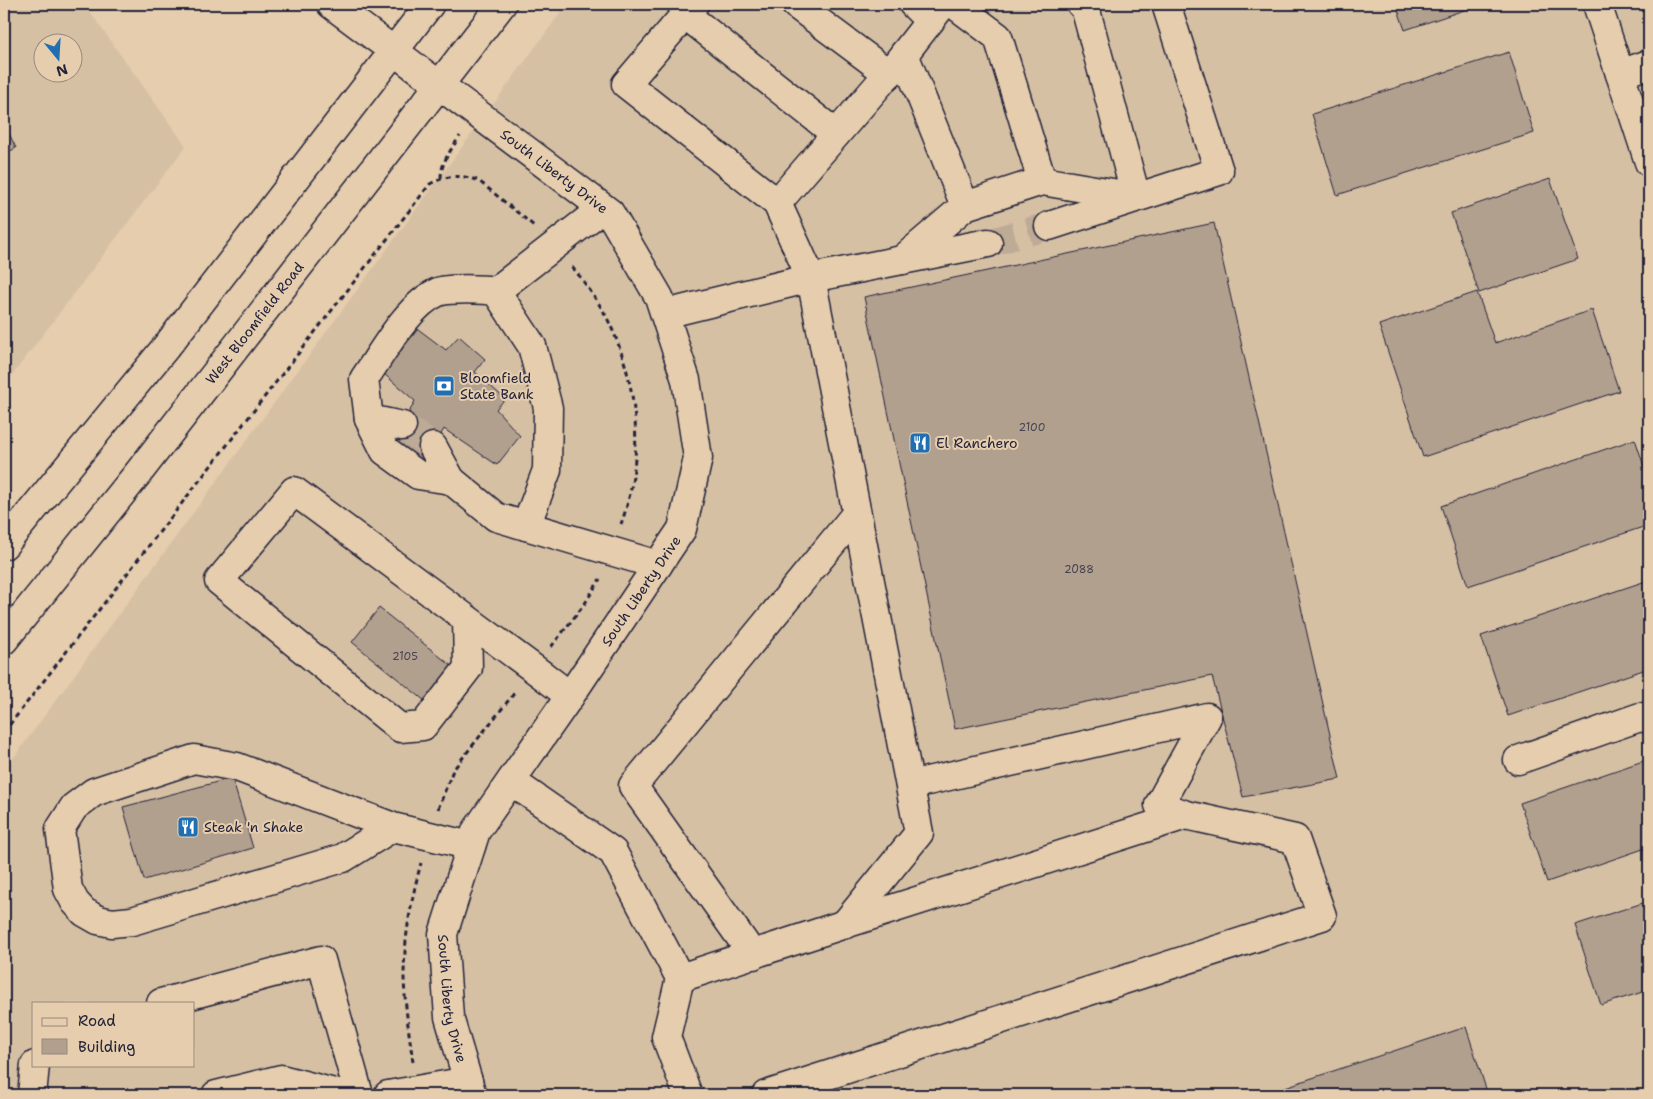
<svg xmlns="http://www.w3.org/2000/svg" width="1653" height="1099" font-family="'Shantell Sans',sans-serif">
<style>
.built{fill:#d6c0a4;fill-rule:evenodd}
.building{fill:#b2a08f;stroke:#22223b}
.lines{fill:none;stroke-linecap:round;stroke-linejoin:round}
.minor-tunnel{stroke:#beab96;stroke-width:28;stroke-dasharray:28 14;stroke-linecap:butt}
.minor-casing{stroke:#22223b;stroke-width:31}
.major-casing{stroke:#22223b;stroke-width:31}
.path{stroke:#22223b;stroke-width:3;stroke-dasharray:5 4;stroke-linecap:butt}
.minor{stroke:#e5cdad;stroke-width:28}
.major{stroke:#e5cdad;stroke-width:28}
.labels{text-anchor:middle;stroke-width:4;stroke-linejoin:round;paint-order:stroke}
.number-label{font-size:11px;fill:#464250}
.street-label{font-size:14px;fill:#22223b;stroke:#e5cdad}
.poi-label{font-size:14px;fill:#22223b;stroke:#e5cdad;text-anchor:start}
</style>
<rect width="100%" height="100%" fill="#e5cdad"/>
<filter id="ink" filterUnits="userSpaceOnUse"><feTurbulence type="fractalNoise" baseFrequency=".02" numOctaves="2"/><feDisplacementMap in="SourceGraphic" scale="10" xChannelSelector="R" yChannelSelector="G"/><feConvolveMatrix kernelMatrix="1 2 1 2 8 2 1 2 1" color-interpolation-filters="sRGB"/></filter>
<g filter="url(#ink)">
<path class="built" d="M4 4H84L186 146 4 386ZM42 42H72V72H42Z
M567 4H1649V1095H4V771ZM34 1003H194V1065H34Z"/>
<path class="building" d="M1396 4H1482L1405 30Z
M1509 52 1534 133 1337 195 1312 114Z
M4 123 16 148 4 154Z
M1550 179 1578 259 1479 293 1451 213Z
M1214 223 1340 779 1243 797 1212 676 955 729 864 297Z
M1477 292 1495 343 1592 310 1619 391 1423 457 1379 325Z
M418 329 446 350 459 336 485 359 475 372 505 399 496 409 520 436 497 465 444 429 423 466 391 447 415 401 383 373Z
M1635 439 1649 481V525L1468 586 1441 506Z
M1649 580V668L1508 716 1481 636Z
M379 608 458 671 430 705 352 642Z
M1649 759V847L1547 882 1520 803Z
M232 778 253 848 144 880 123 807Z
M1649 901V990L1601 1005 1575 925Z
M1466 1027 1488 1095H1261Z"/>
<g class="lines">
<path class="minor-tunnel" d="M988 243 1049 226
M402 426 433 447"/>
<g class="minor-casing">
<g id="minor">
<path id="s1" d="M331 4 610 213 659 297 686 380 698 458 682 529 570 696 476 831 443 934 449 1017 472 1095"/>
<path d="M694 4 626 84 777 203 811 278 919 833 845 924"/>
<path d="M795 4 889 74"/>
<path d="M913 4 930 21"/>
<path d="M954 4 998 37 1042 181"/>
<path d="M1597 4 1649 162"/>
<path d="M686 15 836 134"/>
<path d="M904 54 965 206"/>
<path d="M1620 74 1649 64"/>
<path d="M777 203 894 67 943 4"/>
<path d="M603 208 496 291C484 289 448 288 438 292 408 305 383 352 364 379L369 419 385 451 418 475 451 480 496 517 658 565"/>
<path d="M1049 226 1219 171 1166 4"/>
<path d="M902 260 965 206 1042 181 1136 197 1085 7 1081 4"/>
<path d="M496 291 532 346 548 408 547 470 526 526"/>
<path d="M665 314 811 278 988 243"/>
<path d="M369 419 402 426"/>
<path d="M433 447 451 480"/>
<path d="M467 619 468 668 423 726 400 728 219 581 294 491 541 674 570 696"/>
<path d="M1518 760 1640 717 1649 719"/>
<path d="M511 781 613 852 680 978 666 1037 688 1095"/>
<path d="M910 785 1207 717 1159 805 1186 815"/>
<path d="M393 827 237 767 194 759 94 792 74 807 60 829 68 889 75 902 84 912 98 920 112 923 132 921 343 858 393 827 471 846"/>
<path d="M753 955 633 786 856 514"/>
<path d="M680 978 845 924 1186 815 1295 839 1322 916 766 1095"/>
<path d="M161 1003 321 960 359 1095"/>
<path d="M32 1095 35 1065"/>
<path d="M216 1095 281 1079 342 1095"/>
<path d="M388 1095 468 1081"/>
</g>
</g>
<g class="major-casing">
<g id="major">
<path d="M4 545 170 342 430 4"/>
<path id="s2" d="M4 640 139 472 502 4"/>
</g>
</g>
<path class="path" d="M441 178C441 162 451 150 460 136
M572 267C584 282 596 298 605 314 638 378 646 456 621 524
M551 647 584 605 600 579
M4 732 430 184C447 175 461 174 479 181L534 226
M438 809 453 770 516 691
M413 1062C409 1034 405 1006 404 978 404 939 411 900 421 863"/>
<use href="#minor" class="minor"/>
<use href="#major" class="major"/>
</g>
</g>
<defs>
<g id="bank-square" transform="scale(1.125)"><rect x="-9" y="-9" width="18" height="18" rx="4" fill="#1f6fb2" stroke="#e5cdad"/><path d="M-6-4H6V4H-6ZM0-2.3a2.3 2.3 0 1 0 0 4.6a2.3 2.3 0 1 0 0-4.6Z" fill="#fff"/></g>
<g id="restaurant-square" transform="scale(1.125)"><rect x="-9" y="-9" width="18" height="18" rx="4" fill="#1f6fb2" stroke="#e5cdad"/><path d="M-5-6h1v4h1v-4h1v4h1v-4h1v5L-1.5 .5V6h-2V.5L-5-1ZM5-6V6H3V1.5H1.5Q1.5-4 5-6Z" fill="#fff"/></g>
</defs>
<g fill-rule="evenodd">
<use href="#bank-square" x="444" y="386"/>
<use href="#restaurant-square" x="920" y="443"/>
<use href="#restaurant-square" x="188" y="827"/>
</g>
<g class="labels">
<g class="number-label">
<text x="1032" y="431">2100</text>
<text x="1079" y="573">2088</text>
<text x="405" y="660">2105</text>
</g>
<g class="street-label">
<text dy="5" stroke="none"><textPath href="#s1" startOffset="279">South Liberty Drive</textPath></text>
<text dy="5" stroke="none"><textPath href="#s2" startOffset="404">West Bloomfield Road</textPath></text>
<text transform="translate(641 591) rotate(-56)" y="5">South Liberty Drive</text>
<text dy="5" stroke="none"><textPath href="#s1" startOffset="1224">South Liberty Drive</textPath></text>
</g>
<g class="poi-label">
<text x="460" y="383">Bloomfield<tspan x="460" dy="16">State Bank</tspan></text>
<text x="936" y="448">El Ranchero</text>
<text x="204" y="832">Steak 'n Shake</text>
</g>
</g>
<rect width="1653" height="1099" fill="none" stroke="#e5cdad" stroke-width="20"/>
<rect x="10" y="10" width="1633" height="1079" fill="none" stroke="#22223b" stroke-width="2" filter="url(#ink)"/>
<rect x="32" y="1002" width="162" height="65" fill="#e5cdad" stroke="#97897f"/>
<rect x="42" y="1018" width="25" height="8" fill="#e5cdad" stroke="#97897f"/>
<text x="78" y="1026" font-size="15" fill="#22223b">Road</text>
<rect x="42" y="1039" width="25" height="15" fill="#b2a08f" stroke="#97897f"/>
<text x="78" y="1052" font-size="15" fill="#22223b">Building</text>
<g transform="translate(58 58) rotate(162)"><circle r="24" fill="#e5cdad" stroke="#97897f"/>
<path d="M0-4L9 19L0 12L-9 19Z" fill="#1f6fb2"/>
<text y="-8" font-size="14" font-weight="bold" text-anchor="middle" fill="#22223b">N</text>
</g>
</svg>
